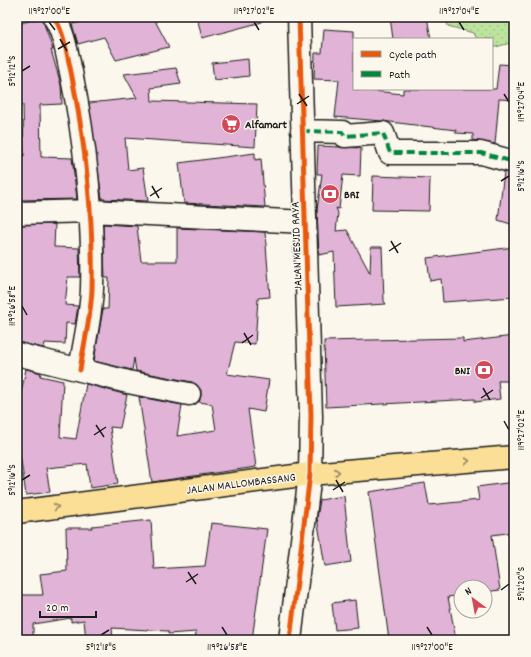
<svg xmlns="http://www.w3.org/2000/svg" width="531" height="657" font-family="Dekko,sans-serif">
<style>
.grass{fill:url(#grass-dots);stroke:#6c805e}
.building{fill:#e1b4d7;stroke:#1c1c1c}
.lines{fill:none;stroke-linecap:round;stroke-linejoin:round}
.minor-casing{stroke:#1c1c1c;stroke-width:25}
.highway-casing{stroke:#1c1c1c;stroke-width:25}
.minor{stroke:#fbf7ec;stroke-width:22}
.highway{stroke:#fbdf96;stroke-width:22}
.quiet{stroke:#00873e;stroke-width:4;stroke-dasharray:8 4;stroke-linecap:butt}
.cycleway-casing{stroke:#fbf7ec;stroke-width:8}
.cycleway{stroke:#e8590c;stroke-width:5}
.oneway{stroke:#97875f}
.ticks{fill:none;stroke:#1c1c1c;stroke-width:1.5}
.labels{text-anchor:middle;stroke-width:3;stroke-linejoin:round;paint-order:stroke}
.poi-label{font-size:12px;font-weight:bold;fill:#1c1c1c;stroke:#fbf7ec;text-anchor:start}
.street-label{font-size:12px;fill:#1c1c1c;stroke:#fbf7ec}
.neatline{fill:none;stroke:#1c1c1c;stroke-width:1.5}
.ticks-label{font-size:10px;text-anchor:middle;fill:#1c1c1c}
</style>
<defs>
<pattern id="grass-dots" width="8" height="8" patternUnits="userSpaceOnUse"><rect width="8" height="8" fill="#bde49f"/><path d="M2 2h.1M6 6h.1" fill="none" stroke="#a2c388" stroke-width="1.8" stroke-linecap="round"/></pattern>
</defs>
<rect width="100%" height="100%" fill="#fbf7ec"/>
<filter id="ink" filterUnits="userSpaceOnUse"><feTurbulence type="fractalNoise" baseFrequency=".025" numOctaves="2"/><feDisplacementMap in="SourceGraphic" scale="8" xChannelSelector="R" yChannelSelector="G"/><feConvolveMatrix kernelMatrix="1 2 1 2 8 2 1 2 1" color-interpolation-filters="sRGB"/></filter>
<g filter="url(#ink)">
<path class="grass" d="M446 17H514V42L492 48V39H476L473 33 448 26Z"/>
<path class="building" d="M93 17H153L169 47 116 60 104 37 78 44 72 24 94 20Z
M197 17H261L262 22 202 38Z
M390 17H427L431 39H393Z
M42 18 53 50H51L61 85 62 104 40 105 41 157 72 158 77 199 18 200 21 156H24L23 105 20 106 19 77 17 78V24Z
M324 29 354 31V89L403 94V89H496L499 64 514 65V100L499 99 495 144 473 140V134L456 133V130L382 121 335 117 339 80 314 79 315 53H322Z
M248 59 249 76 214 80 212 63Z
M176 68 181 84 151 88 152 101 257 104 255 147 125 138 128 170 143 168 148 201 102 199 89 103 137 98 124 74Z
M318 146 361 148 360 176 343 175 339 209 336 208 338 213 336 231 347 230 370 273 371 247H382L384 301 386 304 336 307 334 252 319 255 317 210 322 174H317Z
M255 153V160L261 159 265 207 184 203 179 163Z
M504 172 514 174V225L498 220Z
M373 176 430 178 429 211 372 210Z
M55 224 54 247 79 248 80 277H68L65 305 78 306 75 324 66 323 65 344 45 343 44 348 17 342V225Z
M103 224 137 226 141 261H177V228L265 232 270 297 258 298 255 344 235 342 227 374 269 380 264 412 248 409 256 467 152 482 139 397 182 405 177 436 216 430 212 404 199 402 201 396V390L197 385 192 382 136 371 134 358 132 370 94 361 103 309H108L109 278H105Z
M514 247V297L443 302 441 279 430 281 427 258Z
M514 336V381H498L500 399 475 402V399L326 407 324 341 463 338V342Z
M26 369 41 373 40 376 63 381 60 437 76 439 86 384 127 395 120 428 110 427 118 484 90 488 87 464 46 468 50 492 26 495 17 433V403H19Z
M514 482V532L492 535 500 590 485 592V587H461V595L448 597 456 640H389L369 492 425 483 429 505 479 500 477 487Z
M344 496 351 562 325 566 317 518 320 500Z
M151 520 154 569 205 566 211 523 267 529 252 640H195L196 632 168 634V631L112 628 113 640H86L84 620 71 622V618L33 624V640H17V595H43L40 574 67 571 66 528H92V526Z
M355 600 358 628 335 630 332 603Z"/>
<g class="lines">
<g class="minor-casing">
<path id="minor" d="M54 17C64 32 67 54 71 72 85 140 94 219 92 289 91 316 84 343 80 370
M302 131 342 132 345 136 383 133 390 153H481L514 162
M17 213 91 211 305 222
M17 354 128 382 189 394
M290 640 310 474 311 416 299 17"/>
</g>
<g class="highway-casing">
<path id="highway" d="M17 512 310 474 514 457"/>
</g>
<use href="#minor" class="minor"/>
<use href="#highway" class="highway"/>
<path class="quiet" d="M302 131 342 132 345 136 383 133 390 153H481L514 162"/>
<g class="cycleway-casing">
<path id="cycleway" d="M54 17C64 32 67 54 71 72 85 140 94 219 92 289 91 316 84 343 80 370
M290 640 310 474 311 416 299 17"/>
</g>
<use href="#cycleway" class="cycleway"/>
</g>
<defs><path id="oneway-chevron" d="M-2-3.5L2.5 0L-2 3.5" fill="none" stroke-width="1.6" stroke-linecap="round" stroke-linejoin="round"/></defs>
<g class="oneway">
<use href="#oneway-chevron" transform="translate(467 461) rotate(-5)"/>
<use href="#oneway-chevron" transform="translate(337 472) rotate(-5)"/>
<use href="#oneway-chevron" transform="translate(56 507) rotate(-7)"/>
</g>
</g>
<path class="ticks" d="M49 22 55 30M254 22 259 30M459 22 464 30M60 39 67 51M58 49 70 42M22 71 30 66M299 94 307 106M504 94 509 102M297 104 309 96M501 181 509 176M152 186 159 198M150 196 162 188M391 241 398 253M389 251 401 243M22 306 27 315M244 333 251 345M242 343 253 335M483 388 490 400M481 398 493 390M504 421 509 430M96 425 104 437M94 435 106 427M22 480 30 475M336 480 343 492M333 490 345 482M188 572 196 584M186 582 198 574M501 590 509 584M222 627 227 635M427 627 432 635M101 635 109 630"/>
<defs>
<g id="supermarket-disc" transform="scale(1)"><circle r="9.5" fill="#d1495b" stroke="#fbf7ec"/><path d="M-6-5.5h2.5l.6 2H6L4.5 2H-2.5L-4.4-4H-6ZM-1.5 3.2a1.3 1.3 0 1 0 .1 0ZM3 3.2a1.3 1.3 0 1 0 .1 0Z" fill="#fff"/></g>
<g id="bank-disc" transform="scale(1)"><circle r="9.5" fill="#d1495b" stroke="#fbf7ec"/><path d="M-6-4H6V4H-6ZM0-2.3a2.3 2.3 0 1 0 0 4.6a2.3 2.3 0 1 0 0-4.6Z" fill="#fff"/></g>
</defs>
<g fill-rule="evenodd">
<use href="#supermarket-disc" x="231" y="124"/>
<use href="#bank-disc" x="330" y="194"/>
<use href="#bank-disc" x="484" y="370"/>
</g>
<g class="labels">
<g class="poi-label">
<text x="245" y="128">Alfamart</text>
<text x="344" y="198">BRI</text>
<text x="470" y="374" text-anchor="end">BNI</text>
</g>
<g class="street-label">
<text transform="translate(296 246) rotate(-92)" y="4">JALAN MESJID RAYA</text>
<text transform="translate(241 483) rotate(-7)" y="4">JALAN MALLOMBASSANG</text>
</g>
</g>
<rect width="531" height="657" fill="none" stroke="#fbf7ec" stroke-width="44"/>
<rect x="353" y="38" width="140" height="52" fill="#fbf7ec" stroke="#a29f99"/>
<rect x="361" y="51" width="20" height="6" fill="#e8590c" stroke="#a29f99"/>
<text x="389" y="58" font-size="12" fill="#1c1c1c">Cycle path</text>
<rect x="361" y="71" width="20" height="6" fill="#00873e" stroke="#a29f99"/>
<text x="389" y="78" font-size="12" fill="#1c1c1c">Path</text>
<g transform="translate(473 599) rotate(328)"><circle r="19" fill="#fbf7ec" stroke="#a29f99"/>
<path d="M0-3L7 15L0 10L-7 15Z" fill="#d1495b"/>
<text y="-6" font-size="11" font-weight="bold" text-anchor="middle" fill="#1c1c1c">N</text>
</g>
<path d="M40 611v6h56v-6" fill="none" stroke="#1c1c1c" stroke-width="2"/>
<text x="46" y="611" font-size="12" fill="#1c1c1c" stroke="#fbf7ec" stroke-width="3" paint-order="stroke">20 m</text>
<rect x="22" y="22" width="487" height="613" class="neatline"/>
<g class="ticks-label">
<text x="49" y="14">119°27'00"E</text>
<text x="254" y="14">119°27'02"E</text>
<text x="459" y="14">119°27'04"E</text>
<text transform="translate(11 71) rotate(-90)" y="4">5°12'12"S</text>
<text transform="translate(520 102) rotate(-90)" y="4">119°27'04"E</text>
<text transform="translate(520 176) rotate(-90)" y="4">5°12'16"S</text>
<text transform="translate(11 306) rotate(-90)" y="4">119°26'58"E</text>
<text transform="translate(520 430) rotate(-90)" y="4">119°27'02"E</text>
<text transform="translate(11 480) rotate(-90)" y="4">5°12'16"S</text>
<text transform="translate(520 584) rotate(-90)" y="4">5°12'20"S</text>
<text x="101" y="650">5°12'18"S</text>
<text x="227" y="650">119°26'58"E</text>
<text x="432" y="650">119°27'00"E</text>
</g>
</svg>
